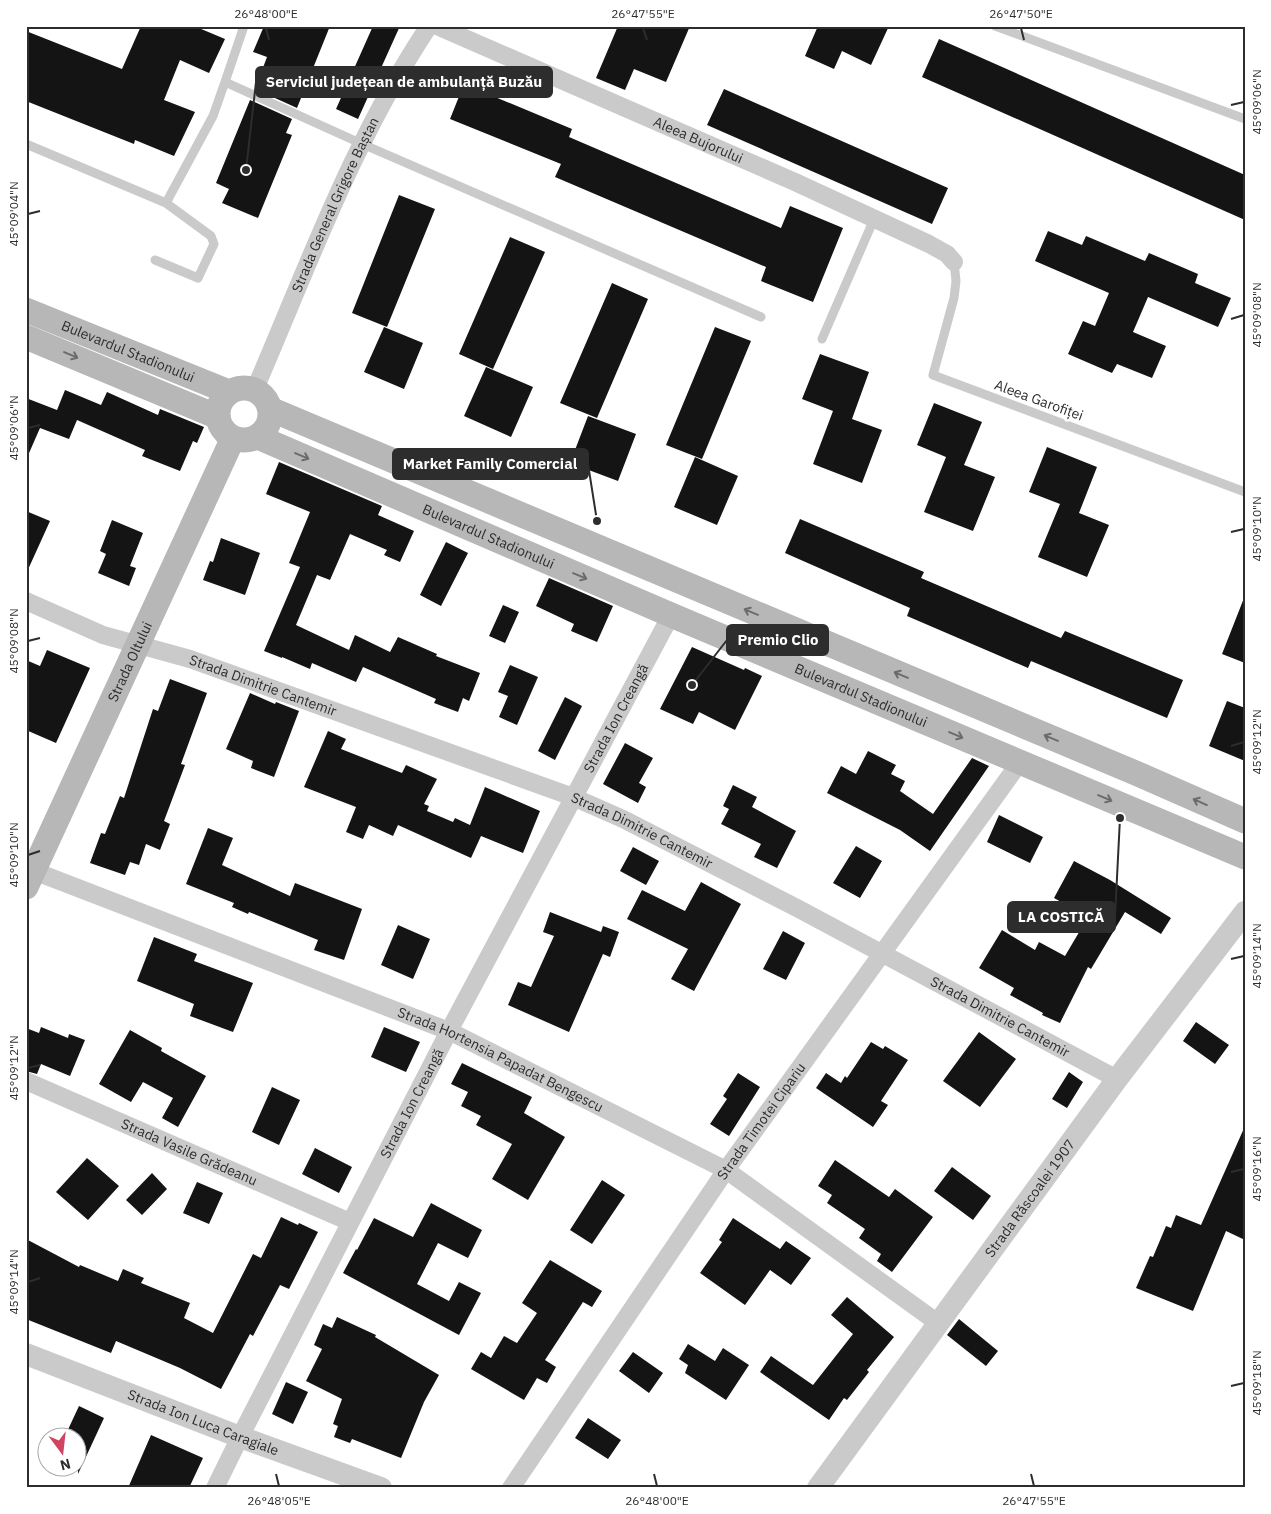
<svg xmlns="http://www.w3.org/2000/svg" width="1271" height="1514" font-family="'IBM Plex Sans',sans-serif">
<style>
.building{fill:#141414}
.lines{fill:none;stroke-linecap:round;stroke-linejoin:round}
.service{stroke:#cacaca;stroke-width:9}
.minor{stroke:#cacaca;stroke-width:18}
.tertiary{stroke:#cacaca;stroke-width:22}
.secondary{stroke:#b7b7b7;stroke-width:25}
.oneway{stroke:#6b6b6b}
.ticks{fill:none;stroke:#2d2d2d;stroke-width:2}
.labels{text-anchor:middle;stroke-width:5;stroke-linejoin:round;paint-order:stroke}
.street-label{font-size:14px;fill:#2d2d2d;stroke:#fff}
.leader{fill:none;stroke:#2d2d2d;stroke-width:2}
.callout-dot{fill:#2d2d2d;stroke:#fff;stroke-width:2}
.callout{fill:#2d2d2d;stroke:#2d2d2d;stroke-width:2}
.callout-label{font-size:15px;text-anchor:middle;font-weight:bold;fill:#fff}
.neatline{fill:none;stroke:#2d2d2d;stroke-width:2}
.ticks-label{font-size:12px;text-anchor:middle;fill:#2d2d2d}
</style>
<rect width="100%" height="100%" fill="#fff"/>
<path class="building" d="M141 26H194L225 39 209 73 180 60 164 100 195 112 174 156 135 140 134 144 26 101V31L122 69Z
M264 26H330L297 108 255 89 267 57 253 52Z
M373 26H400L358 119 336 109Z
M618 26H690L666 82 634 69 625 90 596 78Z
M818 26H889L871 65 842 51 834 69 805 56Z
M939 39 1245 175V220L922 77Z
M464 84 572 129 569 137 781 228 790 206 843 228 813 302 761 281 766 267 555 177 561 164 450 119Z
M724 89 948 188 932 224 707 125Z
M250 100 292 119 286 133 292 135 258 218 222 203 229 189 216 183Z
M399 195 435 209 387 327 352 313Z
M1048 231 1082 245 1086 236 1145 261 1149 253 1198 274 1195 283 1231 298 1218 327 1148 297 1133 332 1166 346 1152 378 1117 364 1112 373 1068 354 1083 321 1095 326 1109 293 1035 261Z
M510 237 545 252 493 369 459 354Z
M612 283 648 299 597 418 560 403Z
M384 327 423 343 404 389 364 372Z
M715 327 751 341 702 459 666 445Z
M820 354 869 372 852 419 882 430 862 483 813 464 833 411 802 399Z
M486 367 533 387 511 437 464 416Z
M65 390 101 405 107 392 158 415 160 409 204 427 197 443 193 441 180 471 142 456 145 450 77 420 69 439 40 428 26 460V398L57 410Z
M934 403 982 422 964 465 995 477 973 531 924 512 946 457 917 445Z
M588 416 636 434 618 481 570 463Z
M1047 447 1097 467 1079 513 1109 525 1087 577 1038 557 1060 504 1029 492Z
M695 457 738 476 717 525 674 507Z
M279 462 382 506 378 515 414 531 400 562 384 555 387 550 350 534 330 580 317 575 296 625 349 650 355 635 390 652 398 637 437 654 436 656 480 673 469 701 463 698 458 712 434 703 436 699 363 667 356 682 312 663 310 669 282 657V658L264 651 300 567 289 563 310 512 266 494Z
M26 511 50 521 26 574Z
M800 519 924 572 921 578 1061 638 1065 631 1183 680 1167 718 1031 661 1028 668 907 616 910 608 785 553Z
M112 520 143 533 130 566 136 568 129 586 98 573 106 554 100 551Z
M221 538 260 553 245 595 203 580 210 561 213 562Z
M446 542 468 553 441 606 420 595Z
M549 578 613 606 597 642 571 631 574 624 536 606Z
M1244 598 1245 599V663L1222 654Z
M503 605 519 612 505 643 489 636Z
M692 647 744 670 745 668 762 676 735 730 699 712 693 724 660 709Z
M47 650 90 668 56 743 26 730V660L40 666Z
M510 665 538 677 517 725 499 717 508 696 498 692Z
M170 679 207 693 181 764 185 765 164 821 170 824 160 850 146 844 139 865 130 862 125 875 90 863 101 833 105 834 120 796 124 798 153 709 158 711Z
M250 693 275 704 276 702 299 711 274 777 251 768 253 761 226 749Z
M565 697 582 706 555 760 538 751Z
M1227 701 1245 708V761L1209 746Z
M328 731 346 739 341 749 402 773 406 765 437 779 424 804 429 806 427 811 453 822 455 818 470 825 485 787 540 811 523 853 481 836 471 858 398 825 393 836 369 825 363 839 346 832 356 807 304 787Z
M625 743 653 758 639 783 646 787 638 803 603 784Z
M868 751 896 765 891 774 905 781 900 791 933 814 972 758 989 766 930 851 900 830 827 793 841 766 856 774Z
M733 785 757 797 752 807 796 831 777 868 754 857 761 844 721 824 729 809 723 806Z
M999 815 1043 837 1030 863 987 842Z
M208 828 233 838 222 865 290 896 295 883 362 909 344 960 314 950 318 940 249 912 248 914 232 907 234 903 186 884Z
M856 846 882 861 860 898 833 883Z
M633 847 659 861 646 885 620 871Z
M1074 861 1110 880 1171 918 1161 934 1125 912 1091 969 1088 967 1060 1023 1042 1015 1043 1013 1010 995 1014 988 979 968 1002 930 1035 950 1039 942 1065 956 1088 917 1054 898Z
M701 882 741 904 694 991 671 979 688 949 627 919 642 890 685 911Z
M550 912 601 932 603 926 619 932 610 957 603 954 569 1032 508 1005 518 982 531 987 554 936 543 932Z
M398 925 430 939 413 979 381 965Z
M783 931 805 943 786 980 763 969Z
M154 937 197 954 194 961 253 983 233 1032 190 1016 194 1004 137 981Z
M1196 1022 1229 1045 1215 1064 1183 1041Z
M41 1027 68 1038 69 1034 85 1040 70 1076 41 1064 37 1074 26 1071V1028L39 1033Z
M384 1027 420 1042 406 1072 371 1057Z
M130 1030 162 1048 161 1051 206 1076 178 1127 162 1118 173 1098 143 1082 131 1102 99 1084Z
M979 1032 1016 1059 980 1107 943 1081Z
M871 1042 883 1049 885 1046 908 1060 881 1101 888 1105 873 1127 816 1088 826 1073 841 1083 845 1076 847 1078Z
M462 1063 532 1097 524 1113 565 1137 528 1200 492 1179 512 1144 476 1125 481 1116 461 1106 468 1092 451 1084Z
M1069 1072 1083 1082 1067 1108 1052 1099Z
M738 1073 760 1087 729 1136 710 1124 727 1099 723 1096Z
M272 1087 300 1100 279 1145 252 1132Z
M1245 1126V1240L1226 1231 1193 1311 1136 1288 1150 1256 1153 1257 1166 1226 1171 1228 1176 1215 1201 1225Z
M315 1148 352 1167 339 1193 302 1174Z
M87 1158 119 1186 88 1220 56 1192Z
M835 1160 889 1197 895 1189 933 1217 892 1272 877 1261 881 1254 859 1238 865 1229 827 1203 832 1195 818 1186Z
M952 1167 991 1196 973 1220 934 1191Z
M152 1173 167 1189 142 1215 126 1200Z
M602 1180 625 1195 592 1244 570 1230Z
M197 1182 223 1193 209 1224 183 1213Z
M431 1203 482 1230 468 1258 438 1243 417 1284 449 1301 459 1282 481 1293 459 1335 343 1273 356 1249 357 1250 374 1218 413 1237Z
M281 1217 298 1225 299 1223 318 1232 289 1289 280 1285 253 1336 250 1334 221 1389 180 1368 116 1341 111 1353 26 1319V1239L79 1267 80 1265 118 1281 123 1269 144 1278 141 1283 190 1303 184 1318 213 1333 253 1254 261 1258Z
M733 1218 780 1249 786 1241 811 1258 791 1285 770 1270 745 1305 700 1273 722 1242 719 1240Z
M550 1260 602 1291 592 1307 583 1302 545 1360 556 1367 547 1383 537 1378 524 1400 471 1369 481 1352 491 1358 504 1336 517 1343 537 1313 522 1303Z
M847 1297 894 1337 867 1370 869 1372 847 1400 844 1398 829 1420 760 1372 771 1356 813 1385 853 1334 831 1315Z
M337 1317 376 1335 375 1337 439 1375 424 1402 401 1458 352 1439 350 1443 334 1437 338 1426 333 1424 342 1399 306 1381 322 1349 314 1345 323 1324 332 1328Z
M959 1319 998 1351 986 1366 947 1335Z
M688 1344 715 1361 723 1348 749 1365 726 1400 685 1373 688 1365 679 1359Z
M633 1352 663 1373 649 1393 619 1371Z
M286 1382 308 1392 293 1424 272 1414Z
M79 1406 104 1418 78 1474V1436H65Z
M588 1418 621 1440 608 1459 575 1438Z
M151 1435 203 1458 189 1488H128Z"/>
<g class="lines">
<path class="service" d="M995 26 1245 119
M225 82 244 26
M26 144 166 203 211 236 214 244 198 278 155 260
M166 203 213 116 225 82 360 143 761 317
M954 262 956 281 954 298 933 375 1245 492
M822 339 874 219"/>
<g class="minor">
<path id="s1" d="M437 26 795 182 929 244 947 254 954 262"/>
<path id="s2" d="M255 389C308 266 354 138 429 26"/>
<path id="s3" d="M26 601 103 635 190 659 573 797 623 819 797 908 1117 1079"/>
<path id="s4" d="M26 868 449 1031 726 1170 938 1323"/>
<path id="s5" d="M26 1081 350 1222"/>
<path id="s6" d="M215 1488 240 1437 449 1031 671 615"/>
<path id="s7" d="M511 1488 726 1170 1020 762"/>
</g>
<g class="tertiary">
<path id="s8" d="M26 1354 240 1437 381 1488"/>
<path id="s9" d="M818 1488 1117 1079 1245 912"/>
</g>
<g class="secondary">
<path id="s10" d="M26 310 229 392"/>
<path d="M26 337 218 417"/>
<circle cx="244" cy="414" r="26"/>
<path d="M270 409 1138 774 1245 821"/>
<path id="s11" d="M258 437 671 615 1245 857"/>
<path id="s12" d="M26 887 233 438"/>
</g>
</g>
<defs><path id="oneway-shaft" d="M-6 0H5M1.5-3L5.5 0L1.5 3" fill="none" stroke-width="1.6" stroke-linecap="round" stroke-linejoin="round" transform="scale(1.25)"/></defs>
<g class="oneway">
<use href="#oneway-shaft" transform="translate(71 355) rotate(23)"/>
<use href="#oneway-shaft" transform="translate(302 456) rotate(23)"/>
<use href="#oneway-shaft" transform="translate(580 576) rotate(23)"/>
<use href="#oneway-shaft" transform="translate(751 612) rotate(-157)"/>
<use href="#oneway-shaft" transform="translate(901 675) rotate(-157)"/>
<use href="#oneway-shaft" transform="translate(956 735) rotate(23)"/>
<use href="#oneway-shaft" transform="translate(1051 738) rotate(-157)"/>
<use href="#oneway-shaft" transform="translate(1105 798) rotate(23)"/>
<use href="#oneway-shaft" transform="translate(1200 802) rotate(-156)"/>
</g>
<path class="ticks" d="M266 28 269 40M643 28 647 40M1021 28 1024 40M1231 105 1244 102M28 214 40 211M1231 319 1244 315M28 428 40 425M1231 532 1244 529M28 641 40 638M1231 746 1244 742M28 855 40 851M1231 959 1244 956M28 1068 40 1065M1231 1172 1244 1169M28 1282 40 1278M1231 1386 1244 1383M276 1474 279 1486M654 1474 657 1486M1031 1474 1034 1486"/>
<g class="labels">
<g class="street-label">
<text dy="5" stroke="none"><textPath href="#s1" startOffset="285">Aleea Bujorului</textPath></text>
<text dy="5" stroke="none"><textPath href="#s2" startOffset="201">Strada General Grigore Baștan</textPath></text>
<text dy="5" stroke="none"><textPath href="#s10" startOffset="110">Bulevardul Stadionului</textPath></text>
<text transform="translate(1039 400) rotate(20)" y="5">Aleea Garofiței</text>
<text dy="5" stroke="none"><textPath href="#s11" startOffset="251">Bulevardul Stadionului</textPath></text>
<text dy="5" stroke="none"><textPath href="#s12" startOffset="248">Strada Oltului</textPath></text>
<text dy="5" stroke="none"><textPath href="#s3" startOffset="252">Strada Dimitrie Cantemir</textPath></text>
<text dy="5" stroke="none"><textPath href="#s11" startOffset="656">Bulevardul Stadionului</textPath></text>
<text dy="5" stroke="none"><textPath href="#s6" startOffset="868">Strada Ion Creangă</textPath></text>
<text dy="5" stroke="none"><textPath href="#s3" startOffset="658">Strada Dimitrie Cantemir</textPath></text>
<text dy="5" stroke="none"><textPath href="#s3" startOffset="1062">Strada Dimitrie Cantemir</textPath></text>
<text dy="5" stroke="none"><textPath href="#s4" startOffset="512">Strada Hortensia Papadat Bengescu</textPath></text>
<text dy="5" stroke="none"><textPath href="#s6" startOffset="432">Strada Ion Creangă</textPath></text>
<text dy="5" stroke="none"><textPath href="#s7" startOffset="444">Strada Timotei Cipariu</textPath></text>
<text dy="5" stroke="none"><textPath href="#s5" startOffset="178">Strada Vasile Grădeanu</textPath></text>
<text dy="5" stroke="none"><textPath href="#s9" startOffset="359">Strada Răscoalei 1907</textPath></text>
<text dy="5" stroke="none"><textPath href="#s8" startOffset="190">Strada Ion Luca Caragiale</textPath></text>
</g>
</g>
<path class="leader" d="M246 170L256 82M597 521L588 464M692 685L727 640M1120 818L1115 917"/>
<g class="callout-dot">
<circle cx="246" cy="170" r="5"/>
<circle cx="597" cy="521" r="5"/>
<circle cx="692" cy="685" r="5"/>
<circle cx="1120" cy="818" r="5"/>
</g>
<g class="callout">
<rect x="256" y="67" width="296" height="30" rx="5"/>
<rect x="393" y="449" width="195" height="30" rx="5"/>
<rect x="727" y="625" width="101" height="30" rx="5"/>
<rect x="1008" y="902" width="107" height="30" rx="5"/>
</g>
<g class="callout-label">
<text x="404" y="87">Serviciul județean de ambulanță Buzău</text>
<text x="490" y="469">Market Family Comercial</text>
<text x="778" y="645">Premio Clio</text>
<text x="1061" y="922">LA COSTICĂ</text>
</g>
<rect width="1271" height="1514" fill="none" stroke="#ffffff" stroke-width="55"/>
<g transform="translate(62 1452) rotate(165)"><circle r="24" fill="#ffffff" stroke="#ababab"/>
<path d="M0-4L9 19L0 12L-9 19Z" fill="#cf4461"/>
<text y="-8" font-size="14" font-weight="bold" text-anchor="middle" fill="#2d2d2d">N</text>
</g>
<rect x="28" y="28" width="1216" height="1458" class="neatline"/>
<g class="ticks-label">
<text x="266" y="18">26°48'00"E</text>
<text x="643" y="18">26°47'55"E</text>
<text x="1021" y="18">26°47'50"E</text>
<text transform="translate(1257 102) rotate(-90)" y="4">45°09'06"N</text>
<text transform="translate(14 214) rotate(-90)" y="4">45°09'04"N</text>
<text transform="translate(1257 315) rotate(-90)" y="4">45°09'08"N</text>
<text transform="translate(14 428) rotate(-90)" y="4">45°09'06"N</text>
<text transform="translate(1257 529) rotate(-90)" y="4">45°09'10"N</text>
<text transform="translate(14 641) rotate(-90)" y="4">45°09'08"N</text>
<text transform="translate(1257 742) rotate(-90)" y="4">45°09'12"N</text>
<text transform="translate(14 855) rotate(-90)" y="4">45°09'10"N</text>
<text transform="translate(1257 956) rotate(-90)" y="4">45°09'14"N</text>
<text transform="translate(14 1068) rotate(-90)" y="4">45°09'12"N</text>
<text transform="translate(1257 1169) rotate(-90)" y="4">45°09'16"N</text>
<text transform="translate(14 1282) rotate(-90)" y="4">45°09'14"N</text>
<text transform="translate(1257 1383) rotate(-90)" y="4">45°09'18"N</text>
<text x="279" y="1505">26°48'05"E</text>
<text x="657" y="1505">26°48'00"E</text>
<text x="1034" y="1505">26°47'55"E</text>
</g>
</svg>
